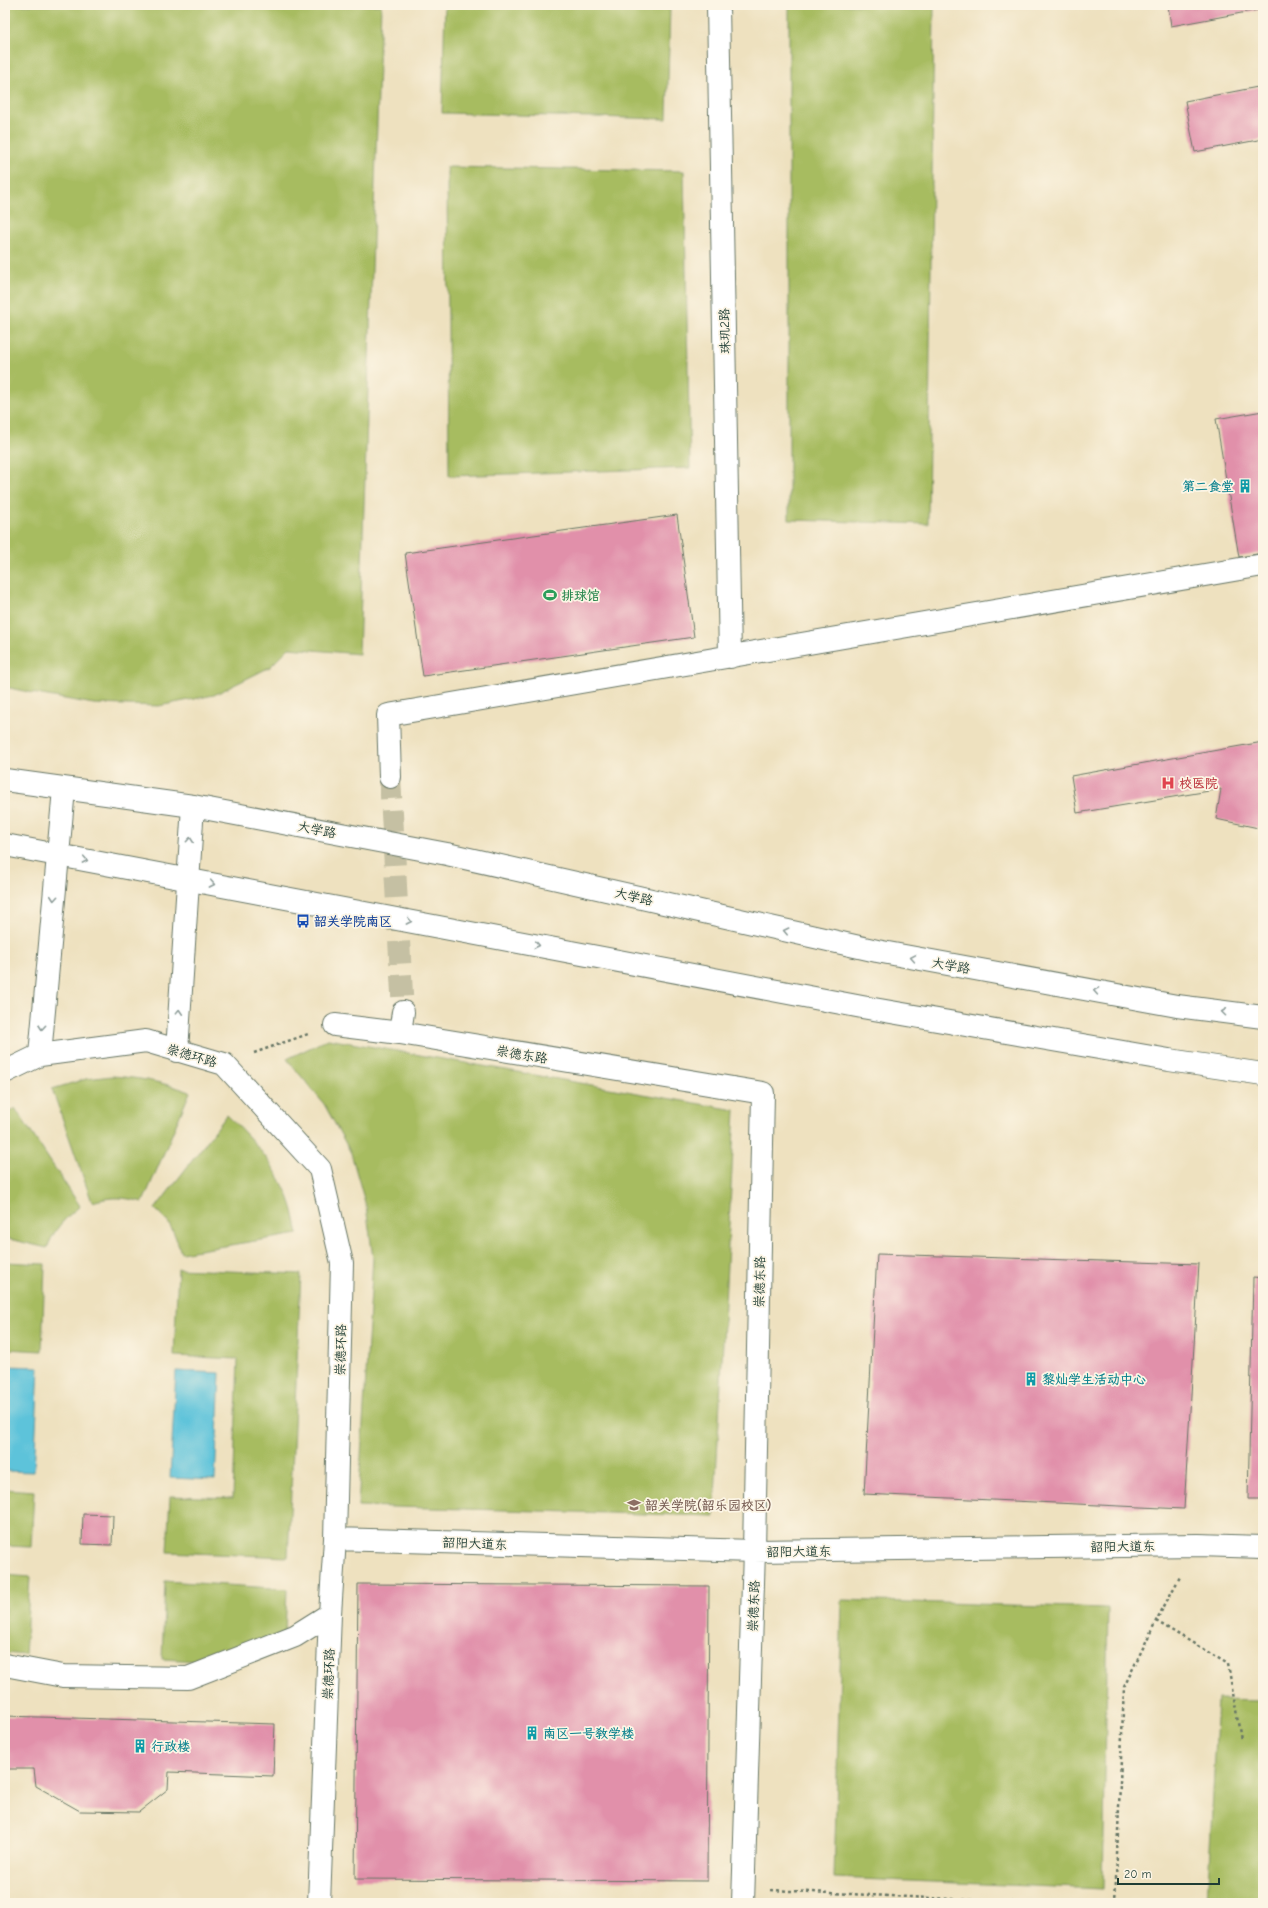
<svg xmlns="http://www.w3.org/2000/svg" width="1268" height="1908" font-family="'Comic Neue','LXGW WenKai TC',sans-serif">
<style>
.green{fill:#a7bc61;stroke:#637c4a}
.water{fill:#5dc3da;stroke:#3e8087}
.building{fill:#e190aa}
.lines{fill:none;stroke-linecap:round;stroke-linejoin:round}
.minor-tunnel{stroke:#c5c0a3;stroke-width:22;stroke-dasharray:22 11;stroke-linecap:butt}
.minor-casing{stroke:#677665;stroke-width:24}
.major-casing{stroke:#677665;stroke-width:24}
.path{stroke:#677665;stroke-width:2.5;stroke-dasharray:3 3;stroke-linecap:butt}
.minor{stroke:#fff;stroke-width:22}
.major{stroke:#fff;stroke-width:22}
.oneway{stroke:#8f9e9a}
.labels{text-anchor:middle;stroke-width:3.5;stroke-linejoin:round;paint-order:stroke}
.street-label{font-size:13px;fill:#1f3d34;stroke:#fcf5e5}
.culture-label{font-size:13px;font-weight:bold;fill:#0d838f;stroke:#fcf5e5;text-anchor:start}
.leisure-label{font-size:13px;font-weight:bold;fill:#27864d;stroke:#fcf5e5;text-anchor:start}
.health-label{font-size:13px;font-weight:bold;fill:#be3a42;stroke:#fcf5e5;text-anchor:start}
.transit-label{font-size:13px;font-weight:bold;fill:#164399;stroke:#fcf5e5;text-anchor:start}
.education-label{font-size:13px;font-weight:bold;fill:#785e54;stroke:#fcf5e5;text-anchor:start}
</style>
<rect width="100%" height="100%" fill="#fcf5e5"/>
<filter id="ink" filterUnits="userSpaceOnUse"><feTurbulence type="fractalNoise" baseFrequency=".025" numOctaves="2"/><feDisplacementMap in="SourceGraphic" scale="8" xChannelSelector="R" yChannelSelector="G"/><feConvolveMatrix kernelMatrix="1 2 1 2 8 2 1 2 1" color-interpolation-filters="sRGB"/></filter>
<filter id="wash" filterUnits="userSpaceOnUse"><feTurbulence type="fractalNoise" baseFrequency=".012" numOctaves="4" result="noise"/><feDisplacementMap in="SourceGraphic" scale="16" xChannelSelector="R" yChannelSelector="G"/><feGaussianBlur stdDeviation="0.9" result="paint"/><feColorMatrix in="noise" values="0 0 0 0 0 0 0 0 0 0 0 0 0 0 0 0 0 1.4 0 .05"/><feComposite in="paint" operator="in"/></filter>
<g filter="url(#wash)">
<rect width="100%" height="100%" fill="#eee1bf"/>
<path class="green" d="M5 5H381L359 654 289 648 270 667 214 695 159 706 94 704 42 695 5 687Z
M445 5H670L667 119 442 113Z
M789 5H934L928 524 789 520Z
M447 167 684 171 690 468 449 476Z
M328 1039 735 1110 714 1516 358 1506 373 1258 366 1206 351 1153 324 1104 287 1059Z
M112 1076C141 1078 162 1082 190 1092L143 1202C122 1197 113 1196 92 1202L52 1089 86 1079Z
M15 1108 80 1206C63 1220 55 1228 47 1248L5 1238V1114Z
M227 1115C253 1140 279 1168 291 1204 294 1213 296 1224 298 1234L181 1253C174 1232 172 1224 155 1209Z
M5 1262 45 1264 42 1351 5 1349Z
M178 1269 301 1274 288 1557 167 1552 170 1496 233 1498 238 1359 174 1356Z
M5 1489 34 1491 31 1547 5 1546Z
M5 1575 30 1577 25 1655 5 1653Z
M165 1581 287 1589 285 1632 213 1662 162 1659Z
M842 1600 1108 1608 1103 1889 834 1878Z
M1218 1700 1263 1701V1903H1207Z"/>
<path class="water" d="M5 1366 39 1367 34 1472 5 1471Z
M176 1371 220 1373 215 1480 170 1478Z"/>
<g id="blocks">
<path class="building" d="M1168 5H1263V9L1171 26Z
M1263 86V139L1195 152 1185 101Z
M1263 411V553L1239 557 1216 419Z
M677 515 694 637 423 676 405 553Z
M1263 742V829L1216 819 1221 789 1077 813 1071 776Z
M877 1254 1199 1264 1184 1509 864 1494Z
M1253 1277 1263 1278V1499H1248Z
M83 1514 113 1515 112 1545 82 1544Z
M358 1584 709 1586 707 1881 355 1879Z
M5 1716 275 1724 273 1776 169 1772 168 1789 139 1812 80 1811 36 1786 34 1769H5Z"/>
</g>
</g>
<g filter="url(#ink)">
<use href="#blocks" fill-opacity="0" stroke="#677665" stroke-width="1"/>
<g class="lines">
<path class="minor-tunnel" d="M390 777 403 1012"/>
<g class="minor-casing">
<path id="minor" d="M718 5 730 657
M390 777 388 715 1263 565
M335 1025 400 1033 763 1093 754 1551 743 1903
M400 1033 403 1012
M177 1051 193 806
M40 1055 64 789
M5 1072 40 1055 146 1041 224 1064 320 1169 342 1263 335 1539 330 1614 319 1903
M335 1539 754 1551 1198 1545 1263 1547
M5 1665 63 1676 188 1678 295 1636 330 1614"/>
</g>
<g class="major-casing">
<path id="major" d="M5 780 193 806 447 854 877 951 1177 1006 1263 1017
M5 845 862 1007 1169 1060 1263 1074"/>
</g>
<path class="path" d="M254 1053 308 1034
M1156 1621 1228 1664 1241 1740
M771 1890 1029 1903
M1115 1903 1124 1687 1156 1621 1181 1575"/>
<use href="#minor" class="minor"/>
<use href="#major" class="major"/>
</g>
<defs><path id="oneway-chevron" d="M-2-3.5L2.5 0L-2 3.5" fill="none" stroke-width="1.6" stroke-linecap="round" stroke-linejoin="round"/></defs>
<g class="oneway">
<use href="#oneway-chevron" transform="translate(190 840) rotate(-85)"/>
<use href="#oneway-chevron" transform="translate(85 860) rotate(11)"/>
<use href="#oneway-chevron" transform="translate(212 884) rotate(11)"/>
<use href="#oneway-chevron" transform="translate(54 898) rotate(95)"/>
<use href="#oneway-chevron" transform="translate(409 921) rotate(11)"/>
<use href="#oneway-chevron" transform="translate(786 931) rotate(-167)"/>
<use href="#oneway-chevron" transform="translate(537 945) rotate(11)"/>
<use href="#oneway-chevron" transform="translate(913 958) rotate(-170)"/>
<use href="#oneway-chevron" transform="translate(1096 991) rotate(-170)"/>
<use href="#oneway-chevron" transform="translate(179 1012) rotate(-87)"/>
<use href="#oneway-chevron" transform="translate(1224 1012) rotate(-173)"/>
<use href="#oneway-chevron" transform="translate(42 1027) rotate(95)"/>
</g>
</g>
<defs>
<g id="building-bare" transform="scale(1.08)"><path d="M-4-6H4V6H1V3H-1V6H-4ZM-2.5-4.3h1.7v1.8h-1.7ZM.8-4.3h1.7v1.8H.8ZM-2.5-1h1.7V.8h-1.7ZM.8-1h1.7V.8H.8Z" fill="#0f9aa8" stroke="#fcf5e5" stroke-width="2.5" paint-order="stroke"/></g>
<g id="stadium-bare" transform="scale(1.08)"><path d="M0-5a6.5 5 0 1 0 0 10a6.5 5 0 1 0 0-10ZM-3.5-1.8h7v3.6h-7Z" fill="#2e9e5b" stroke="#fcf5e5" stroke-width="2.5" paint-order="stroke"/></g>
<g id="hospital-bare" transform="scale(1.08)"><path d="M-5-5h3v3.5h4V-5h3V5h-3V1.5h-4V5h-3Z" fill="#e0444e" stroke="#fcf5e5" stroke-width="2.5" paint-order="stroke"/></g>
<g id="bus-bare" transform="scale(1.08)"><path d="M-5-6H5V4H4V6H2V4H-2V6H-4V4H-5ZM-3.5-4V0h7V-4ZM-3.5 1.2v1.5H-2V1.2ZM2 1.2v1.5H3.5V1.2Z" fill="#1a4fb4" stroke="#fcf5e5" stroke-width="2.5" paint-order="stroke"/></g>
<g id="university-bare" transform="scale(1.08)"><path d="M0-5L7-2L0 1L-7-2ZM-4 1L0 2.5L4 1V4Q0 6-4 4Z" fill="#8d6e63" stroke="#fcf5e5" stroke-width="2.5" paint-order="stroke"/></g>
</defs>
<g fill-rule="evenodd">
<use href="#building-bare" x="1245" y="486"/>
<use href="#stadium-bare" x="550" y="595"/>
<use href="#hospital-bare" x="1168" y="783"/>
<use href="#bus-bare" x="303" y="921"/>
<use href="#building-bare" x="1031" y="1379"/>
<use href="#university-bare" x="634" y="1505"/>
<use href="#building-bare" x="532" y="1733"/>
<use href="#building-bare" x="140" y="1746"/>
</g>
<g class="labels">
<g class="street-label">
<text transform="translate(724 331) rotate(-91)" y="5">珠玑2路</text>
<text transform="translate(317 829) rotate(11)" y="5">大学路</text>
<text transform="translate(634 896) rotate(13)" y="5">大学路</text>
<text transform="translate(951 965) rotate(10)" y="5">大学路</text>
<text transform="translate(522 1054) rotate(9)" y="5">崇德东路</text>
<text transform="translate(192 1055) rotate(16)" y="5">崇德环路</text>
<text transform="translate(759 1282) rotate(-89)" y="5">崇德东路</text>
<text transform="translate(340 1350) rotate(-89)" y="5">崇德环路</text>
<text transform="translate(475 1543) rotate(2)" y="5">韶阳大道东</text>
<text transform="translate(1123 1546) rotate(-1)" y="5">韶阳大道东</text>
<text transform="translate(799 1551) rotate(-1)" y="5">韶阳大道东</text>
<text transform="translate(753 1606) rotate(-88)" y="5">崇德东路</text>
<text transform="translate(328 1674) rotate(-88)" y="5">崇德环路</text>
</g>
<g class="culture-label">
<text x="1234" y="491" text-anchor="end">第二食堂</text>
<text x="1042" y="1384">黎灿学生活动中心</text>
<text x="543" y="1738">南区一号教学楼</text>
<text x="151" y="1751">行政楼</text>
</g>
<g class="leisure-label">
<text x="561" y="600">排球馆</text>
</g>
<g class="health-label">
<text x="1179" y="788">校医院</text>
</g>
<g class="transit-label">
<text x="314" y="926">韶关学院南区</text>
</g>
<g class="education-label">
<text x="645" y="1510">韶关学院(韶乐园校区)</text>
</g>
</g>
<rect width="1268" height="1908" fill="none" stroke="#fcf5e5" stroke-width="20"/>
<path d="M1118 1878v6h101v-6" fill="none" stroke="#1f3d34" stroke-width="2"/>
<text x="1124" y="1878" font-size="12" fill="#1f3d34" stroke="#fcf5e5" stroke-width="3" paint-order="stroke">20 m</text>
</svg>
